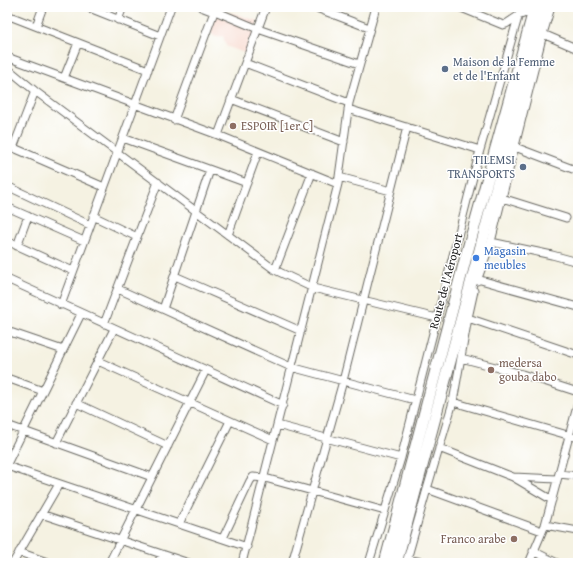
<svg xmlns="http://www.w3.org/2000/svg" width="585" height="570" font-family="'Gentium Book Plus',serif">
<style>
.built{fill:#f6d2c5}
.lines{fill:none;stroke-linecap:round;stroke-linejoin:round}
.minor-casing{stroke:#686761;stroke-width:9}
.trunk-casing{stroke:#686761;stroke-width:13}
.minor{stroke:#fff;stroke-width:7}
.trunk{stroke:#fff;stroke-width:11}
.service-dot{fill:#5c6f8a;stroke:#fff;stroke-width:1.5}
.education-dot{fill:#8d6e63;stroke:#fff;stroke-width:1.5}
.shop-dot{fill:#3f7fe0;stroke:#fff;stroke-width:1.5}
.labels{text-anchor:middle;stroke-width:3;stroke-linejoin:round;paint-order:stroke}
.service-label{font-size:12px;fill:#4e5e75;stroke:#fff;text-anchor:start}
.education-label{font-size:12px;fill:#785e54;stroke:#fff;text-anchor:start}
.shop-label{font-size:12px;fill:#366cbe;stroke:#fff;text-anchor:start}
.street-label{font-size:12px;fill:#1c1c1c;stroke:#fff}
</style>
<rect width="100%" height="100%" fill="#fff"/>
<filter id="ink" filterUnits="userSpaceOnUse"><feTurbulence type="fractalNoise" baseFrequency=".025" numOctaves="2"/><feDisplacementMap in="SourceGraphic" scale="8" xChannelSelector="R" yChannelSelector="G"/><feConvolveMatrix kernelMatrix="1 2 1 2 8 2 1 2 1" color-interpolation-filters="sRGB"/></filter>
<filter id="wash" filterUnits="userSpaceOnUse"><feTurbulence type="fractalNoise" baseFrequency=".012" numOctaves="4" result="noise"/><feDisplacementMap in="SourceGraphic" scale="16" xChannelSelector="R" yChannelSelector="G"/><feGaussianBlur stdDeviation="0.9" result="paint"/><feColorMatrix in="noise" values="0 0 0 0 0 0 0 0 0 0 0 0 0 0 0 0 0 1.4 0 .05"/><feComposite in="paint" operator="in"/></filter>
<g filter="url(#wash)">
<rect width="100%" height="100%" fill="#f5f2e2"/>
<path class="built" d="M232 13 258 21 247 54 226 46 223 36 215 37 209 31 215 15Z"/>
</g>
<g filter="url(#ink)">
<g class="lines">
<g class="minor-casing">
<path id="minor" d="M87 7 160 36
M201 7 214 12 215 11 258 29 359 64
M314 7 369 28
M459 7 503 25 506 24 518 16 536 9
M7 15 148 70
M118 20 123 7
M36 26 43 7
M543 34 578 49
M7 57 218 135 338 184
M245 63 349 103
M7 68 35 91 275 270 313 288 437 318
M64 78 78 43
M231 99 344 142
M348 109 480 150
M174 120 214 12
M218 135 266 7
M123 138 247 183
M7 145 104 187
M515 147 578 171
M13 148 35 91
M339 177 391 191
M7 186 90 225
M502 198 566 218
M7 207 84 241
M93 216 137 237
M228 235 258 152
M7 241 73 271
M491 242 552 255 578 262
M17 246 28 216
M275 270 312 173
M175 276 301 331
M7 279 283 405
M477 279 578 307
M477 281 491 242 543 34 551 7
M118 289 291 367 415 400
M474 291 468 318 453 402 427 489 542 531
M61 305 171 7
M163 309 210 170
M468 318 578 355
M104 324 158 182
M7 331 63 350
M461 358 522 374 578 392
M98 361 273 440
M7 378 43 391
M453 402 578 438
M76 403 168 446
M7 425 152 477
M277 425 401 458
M56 443 114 329
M439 448 513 477
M7 464 81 314
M7 466 247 547
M559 474 578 476
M552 500 513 477 557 479
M41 514 189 563
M179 524 230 421
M545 525 578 531
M223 538 250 481 253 477 265 478 385 511
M533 551 557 563
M19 552 50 563
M407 559 426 563
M13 563 59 484
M109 563 206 370
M158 563 162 554
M242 563 338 184 349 103 376 7
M292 563 343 381 407 127
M369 563 401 458 480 150 521 7
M406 563 427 489
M529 563 545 525 578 403"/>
</g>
<g class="trunk-casing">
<path id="trunk" d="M385 563 468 249 535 7
M396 563 545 7"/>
</g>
<use href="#minor" class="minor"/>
<use href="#trunk" class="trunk"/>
</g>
</g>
<g class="service-dot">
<circle cx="445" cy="69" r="4"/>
<circle cx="523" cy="167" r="4"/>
</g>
<g class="education-dot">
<circle cx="233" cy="126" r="4"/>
<circle cx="491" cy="370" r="4"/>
<circle cx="514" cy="539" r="4"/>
</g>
<circle class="shop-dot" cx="476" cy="258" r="4"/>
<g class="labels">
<g class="service-label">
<text x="453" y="66">Maison de la Femme<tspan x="453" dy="14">et de l'Enfant</tspan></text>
<text x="515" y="164" text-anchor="end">TILEMSI<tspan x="515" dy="14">TRANSPORTS</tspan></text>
</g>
<g class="education-label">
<text x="241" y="130">ESPOIR [1er C]</text>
<text x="499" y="367">medersa<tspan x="499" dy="14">gouba dabo</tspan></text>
<text x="506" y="543" text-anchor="end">Franco arabe</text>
</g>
<g class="shop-label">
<text x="484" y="255">Magasin<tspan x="484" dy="14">meubles</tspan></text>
</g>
<g class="street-label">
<text transform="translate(446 281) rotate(-75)" y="4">Route de l'Aéroport</text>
</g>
</g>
<rect width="585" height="570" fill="none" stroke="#fff" stroke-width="24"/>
</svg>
